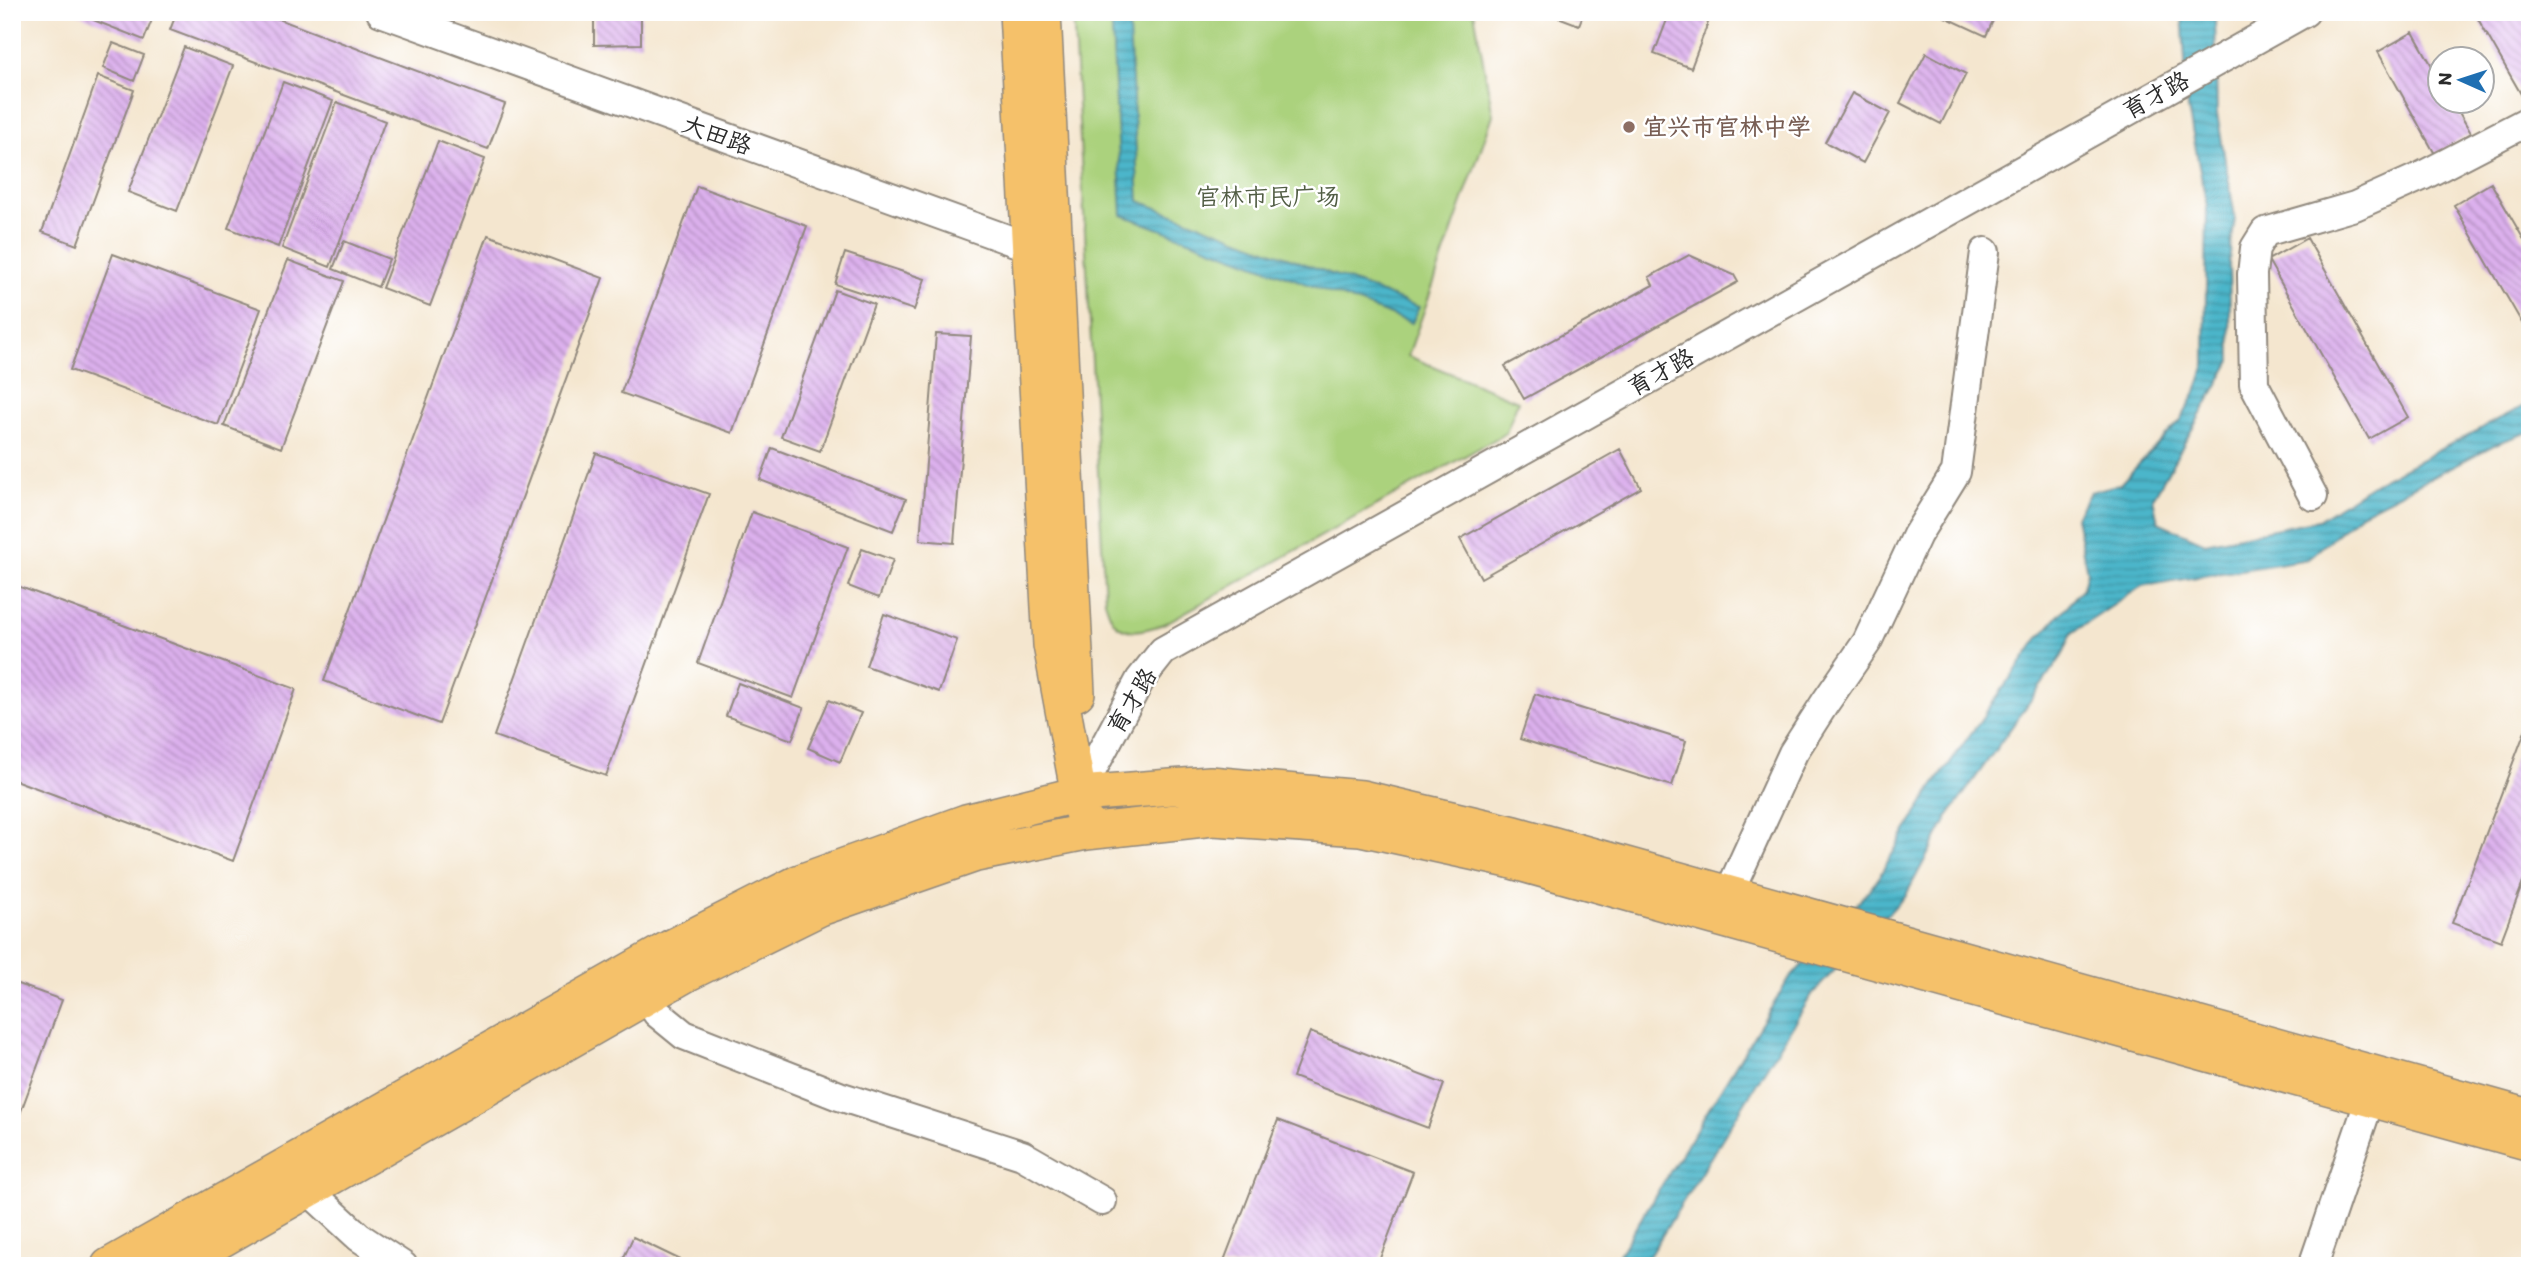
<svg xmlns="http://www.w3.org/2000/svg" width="2542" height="1278" font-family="Itim,'LXGW WenKai TC',sans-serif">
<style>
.park{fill:#abd27d;stroke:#6b7e54;stroke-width:2}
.water{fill:url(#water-rules);stroke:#3c707a;stroke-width:2}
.building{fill:url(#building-back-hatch)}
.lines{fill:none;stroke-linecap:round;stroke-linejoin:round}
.minor-casing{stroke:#90887d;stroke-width:32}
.major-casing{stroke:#90887d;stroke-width:38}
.minor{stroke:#fff;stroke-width:28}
.major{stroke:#f5c16b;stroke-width:35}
.education-dot{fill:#8d6e63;stroke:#fff;stroke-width:2.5}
.labels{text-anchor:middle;stroke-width:5;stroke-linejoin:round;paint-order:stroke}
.street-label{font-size:24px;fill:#2b2b2b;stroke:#fff}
.education-label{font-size:24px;font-weight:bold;fill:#785e54;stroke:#fff;text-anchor:start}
.park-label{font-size:24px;fill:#515d44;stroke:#fff}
</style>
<defs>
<pattern id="water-rules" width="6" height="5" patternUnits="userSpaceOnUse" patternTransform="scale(1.75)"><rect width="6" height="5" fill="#4cb6ca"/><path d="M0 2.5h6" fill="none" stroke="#3f94a4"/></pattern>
<pattern id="building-back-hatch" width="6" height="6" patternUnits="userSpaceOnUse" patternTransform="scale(1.75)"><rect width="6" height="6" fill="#dcb0ed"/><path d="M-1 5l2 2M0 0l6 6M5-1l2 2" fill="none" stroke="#b38fc0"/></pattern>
</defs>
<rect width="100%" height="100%" fill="#fff"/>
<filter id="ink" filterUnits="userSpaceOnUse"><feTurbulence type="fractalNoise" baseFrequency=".0143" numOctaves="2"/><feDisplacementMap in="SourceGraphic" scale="14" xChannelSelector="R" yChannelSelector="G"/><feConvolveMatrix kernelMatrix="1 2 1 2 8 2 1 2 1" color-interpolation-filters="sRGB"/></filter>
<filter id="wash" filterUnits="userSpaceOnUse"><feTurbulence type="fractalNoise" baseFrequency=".00686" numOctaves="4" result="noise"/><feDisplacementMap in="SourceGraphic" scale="28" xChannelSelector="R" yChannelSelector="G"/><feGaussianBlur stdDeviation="1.57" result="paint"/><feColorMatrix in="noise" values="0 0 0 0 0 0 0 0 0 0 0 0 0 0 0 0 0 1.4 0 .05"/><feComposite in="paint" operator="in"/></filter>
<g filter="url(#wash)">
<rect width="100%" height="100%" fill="#f4e6cf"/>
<path class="park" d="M1073 12H1474L1493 115 1408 356 1518 401 1506 433 1164 624C1149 629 1127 637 1114 622 1110 617 1107 607 1105 601Z"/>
<path class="water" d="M1111 12H1128L1139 201 1419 307 1412 323 1122 215Z
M2182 12H2215L2217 114 2235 217 2229 262 2231 361 2153 498 2158 522 2205 543 2318 520 2375 483 2530 403V432L2500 442 2361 513 2308 559 2142 586 2072 633 2062 656 1949 815 1906 895 1813 993 1643 1266H1612L1787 982 1875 883 1930 791 2038 639 2083 588 2087 572 2076 517 2090 492 2120 484 2181 420 2196 392 2205 365 2207 206 2188 109Z"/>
<g id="blocks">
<path class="building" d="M73 12H155L144 40Z
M177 12H260L505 104 488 149 170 30Z
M594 12H641V44L594 45Z
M1545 12H1584L1579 25Z
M1670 12H1712L1691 68 1654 54Z
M1947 12H1997L1986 36 1945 17Z
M2474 12H2525L2530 20V98L2525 101Z
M2413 32 2440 80V102H2453L2471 133 2435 154 2378 52Z
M113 43 144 55 134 81 103 68Z
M184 47 233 66 177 211 128 192Z
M1926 53 1966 74 1941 124 1900 103Z
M98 76 134 90 77 245 42 232Z
M283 82 333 101 278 247 228 228Z
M1852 93 1890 113 1863 163 1825 142Z
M337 102 385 121 330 267 282 248Z
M438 141 485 159 430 306 382 288Z
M2491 183 2530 250V328L2526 330 2454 205Z
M697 186 807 226 732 433 621 393Z
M488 235 603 278 439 724 324 681Z
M2307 238 2408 417 2369 439 2268 260Z
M344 241 389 259 378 287 333 269Z
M845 253 925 279 914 310 835 284Z
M113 254 261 309 218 425 70 370Z
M1689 255 1734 275 1738 282 1524 399 1505 366 1653 285 1649 277Z
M288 260 344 281 281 448 224 426Z
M835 290 874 304 820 451 781 437Z
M936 334 971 336 954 543 920 540Z
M772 448 906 499 893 531 760 480Z
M1620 449 1641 488 1481 578 1460 539Z
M596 453 709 494 606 776 494 736Z
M752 512 848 547 793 698 698 663Z
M862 549 893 560 879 598 848 586Z
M12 584 296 689 233 861 12 779Z
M884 614 957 640 939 692 866 666Z
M738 683 804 708 792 740 726 716Z
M1535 694 1686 741 1672 786 1520 739Z
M829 700 861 713 840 762 808 748Z
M2530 718V864L2501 941 2452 923Z
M12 982 62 1000 17 1122 12 1120Z
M1310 1032 1444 1084 1428 1128 1293 1077Z
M1278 1120 1413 1172 1377 1266H1222Z
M633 1237 693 1266H620Z"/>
</g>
</g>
<g filter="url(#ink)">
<use href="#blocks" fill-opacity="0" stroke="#90887d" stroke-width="2"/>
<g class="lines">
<g class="minor-casing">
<path id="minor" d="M381 12 1029 247H1049
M2313 496 2254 384 2252 274 2255 248 2265 232 2355 206 2422 176 2530 120
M1079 794 1140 680 1163 651 2305 12
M1729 893 1793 753 1825 703 1867 642 1917 535 1956 472 1985 252
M648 997 657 1013 684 1035 839 1096 1022 1155 1102 1201
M308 1190 359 1237 403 1266
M2313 1266 2370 1099"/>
</g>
<g class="major-casing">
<path id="major" d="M1017 12 1051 645 1083 817
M1043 12 1077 693
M109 1266 670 948 800 882 966 822 1079 794 1210 784 1362 798 1515 834 2530 1117
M175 1266 688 973 820 908 976 854 1086 832 1213 818 1360 828 1508 860 2530 1143"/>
</g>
<use href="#minor" class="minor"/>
<use href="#major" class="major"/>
</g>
</g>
<circle class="education-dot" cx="1629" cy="127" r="7"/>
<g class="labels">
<g class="street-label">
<text transform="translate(2156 95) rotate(-29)" y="8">育才路</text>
<text transform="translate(717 135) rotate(20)" y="8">大田路</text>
<text transform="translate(1661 372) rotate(-29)" y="8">育才路</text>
<text transform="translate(1132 701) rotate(-59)" y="8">育才路</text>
</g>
<g class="education-label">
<text x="1643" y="135">宜兴市官林中学</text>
</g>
<g class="park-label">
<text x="1268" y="205">官林市民广场</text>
</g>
</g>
<rect width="2542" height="1278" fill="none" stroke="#fff" stroke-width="42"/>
<g transform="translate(2461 80) rotate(273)"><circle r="33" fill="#ffffff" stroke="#aaaaaa" stroke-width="2"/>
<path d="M0-5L12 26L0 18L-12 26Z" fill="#1f6fb2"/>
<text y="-10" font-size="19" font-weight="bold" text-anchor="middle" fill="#2b2b2b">N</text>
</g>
</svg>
